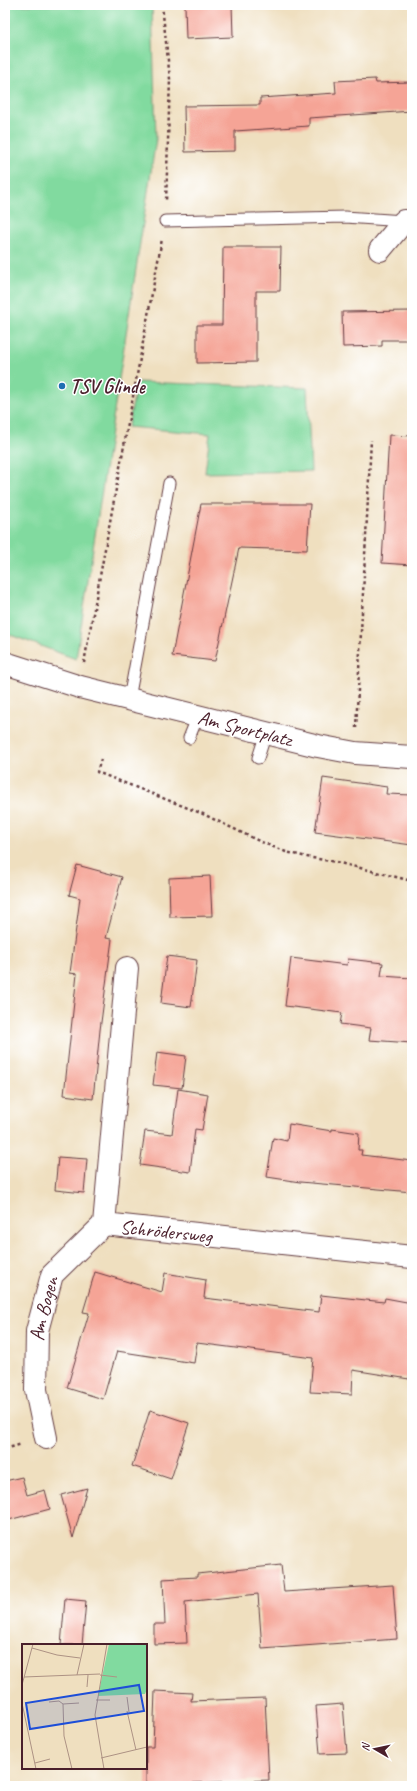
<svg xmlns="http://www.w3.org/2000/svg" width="417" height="1791" font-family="Caveat,sans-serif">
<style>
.green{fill:#81da9f;stroke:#667c65}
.building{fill:#f5a496}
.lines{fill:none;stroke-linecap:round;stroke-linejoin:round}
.lane-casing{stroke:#633c41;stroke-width:13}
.street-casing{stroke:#633c41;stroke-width:24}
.path{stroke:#633c41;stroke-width:2.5;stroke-dasharray:3 3;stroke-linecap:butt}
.lane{stroke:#fff;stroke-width:11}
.street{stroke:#fff;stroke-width:22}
.poi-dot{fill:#1f6fb2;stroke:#fff;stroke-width:1.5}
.labels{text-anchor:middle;stroke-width:3;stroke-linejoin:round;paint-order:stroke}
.poi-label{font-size:20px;font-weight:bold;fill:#4a1f2b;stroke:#fff;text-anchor:start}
.street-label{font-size:20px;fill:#4a1f2b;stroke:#fff}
.inset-road{fill:none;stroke:#ad9284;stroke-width:1}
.view{fill:#1d4ed8;fill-opacity:0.15;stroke:#1d4ed8;stroke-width:2}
.inset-edge{fill:none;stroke:#4a1f2b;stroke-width:2}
</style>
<rect width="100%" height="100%" fill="#fff"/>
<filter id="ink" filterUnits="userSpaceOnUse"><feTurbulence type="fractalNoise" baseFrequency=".025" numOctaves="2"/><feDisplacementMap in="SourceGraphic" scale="8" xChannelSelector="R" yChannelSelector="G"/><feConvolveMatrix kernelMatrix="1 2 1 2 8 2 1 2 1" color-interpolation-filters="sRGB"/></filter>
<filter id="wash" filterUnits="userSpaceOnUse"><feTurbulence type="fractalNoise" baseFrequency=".012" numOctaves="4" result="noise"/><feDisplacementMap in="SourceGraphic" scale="16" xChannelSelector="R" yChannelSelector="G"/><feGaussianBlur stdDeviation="0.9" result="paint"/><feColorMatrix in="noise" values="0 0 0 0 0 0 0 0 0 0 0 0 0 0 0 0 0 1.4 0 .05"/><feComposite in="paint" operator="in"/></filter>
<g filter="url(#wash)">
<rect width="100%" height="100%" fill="#efdfbf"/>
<path class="green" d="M5 5H152L156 139 76 659 5 633Z
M137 382 307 388 311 471 205 473 210 434 128 427Z"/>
<g id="blocks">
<path class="building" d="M185 5H232L233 37 186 39Z
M375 79 376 83 412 82V111L309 118V126L235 131V151L185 152 184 106 260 105V98L336 93 335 81Z
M223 247H281L280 291H256V362L197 363V325H222Z
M412 311V340H382V346L343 347 342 312Z
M389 435 412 436V565L382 563Z
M201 504H310L307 550 239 548 215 661 172 656Z
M323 778 387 787 386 794 412 795V845L315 832Z
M77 865 122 877 106 938 112 939 100 1030 93 1099 64 1095 77 974 70 973 80 898 69 895Z
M210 876 212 916 170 917 169 878Z
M167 956 197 960 191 1007 161 1003Z
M291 958 347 965 348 959 383 963 381 976 412 978V1043L369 1040 371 1028 340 1024 342 1013 285 1006Z
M157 1052 186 1056 182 1088 153 1085Z
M178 1089 208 1094 202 1130 195 1129 190 1172 140 1165 145 1131 172 1134Z
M289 1124 332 1131V1129L359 1133 358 1150H362L361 1155 412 1161V1192L300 1182 267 1177 273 1138 287 1141Z
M58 1157 87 1159 84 1193 55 1190Z
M95 1272 162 1292 165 1273 206 1280 204 1298 319 1312 321 1295 384 1302 385 1298 412 1303V1357L409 1379 353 1370 352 1394 310 1392 313 1358 197 1343 194 1363 117 1351 103 1399 67 1388 89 1313 83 1312Z
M150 1410 189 1423 171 1479 132 1466Z
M22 1477 27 1495 45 1490 50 1509 5 1521V1481Z
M87 1488 73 1538 61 1495Z
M281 1565 284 1592 393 1585 397 1639 262 1649 258 1594 185 1602 187 1643 154 1644V1624H165L163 1579 197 1577V1574Z
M65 1599 86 1601 82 1645H61Z
M155 1691 192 1693 191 1701 265 1698 269 1780 193 1783V1786H146V1747H153Z
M343 1704 347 1753 320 1754 316 1706Z"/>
</g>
</g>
<g filter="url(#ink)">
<use href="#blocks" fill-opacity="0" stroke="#633c41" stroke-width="1"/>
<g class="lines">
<g class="lane-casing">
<path id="lane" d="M165 221 345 217 404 221
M129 699 169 483
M189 738 198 716
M258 758 266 733"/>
</g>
<g class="street-casing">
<g id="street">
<path d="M380 250 404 221H412"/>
<path d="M5 663 80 687 318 746 355 753 412 757"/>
<path d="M127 968 104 1224 412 1257"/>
<path id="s1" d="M46 1438 36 1390 37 1331 52 1275 104 1224"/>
</g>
</g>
<path class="path" d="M162 5 170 79 166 202
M84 663 162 239
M356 728 371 440
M101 759 97 772 203 814 259 841 286 852 307 857 336 862 412 881
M5 1449 22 1444"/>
<use href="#lane" class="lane"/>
<use href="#street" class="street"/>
</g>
</g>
<circle class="poi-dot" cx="62" cy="386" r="4"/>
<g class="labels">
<g class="poi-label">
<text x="70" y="393">TSV Glinde</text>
</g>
<g class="street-label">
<text transform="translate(245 728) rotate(14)" y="7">Am Sportplatz</text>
<text transform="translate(166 1231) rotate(6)" y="7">Schrödersweg</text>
<text dy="7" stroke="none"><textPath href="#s1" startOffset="131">Am Bogen</textPath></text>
</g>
</g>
<g transform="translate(22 1644)">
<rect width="125" height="125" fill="#efdfbf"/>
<path d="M87 0H125V45L123 50 76 52Z" fill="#81da9f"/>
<path class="inset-road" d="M10 4 35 11 58 14M55 31 62 0M78 31 95 33M2 33 78 30M0 41 11 0M65 43 66 31M105 53 107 68M74 56H88M27 58 37 57 41 60M0 59 14 125M105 67 114 106M79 114 125 103M13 119 28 115M50 125 42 92 41 60 57 59M82 125 73 71 85 0"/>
<path class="view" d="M117 41 122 67 8 85 4 59Z"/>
<rect width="125" height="125" class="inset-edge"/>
</g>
<rect width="417" height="1791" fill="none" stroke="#fff" stroke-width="20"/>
<g transform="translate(375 1749) rotate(279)" stroke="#ffffff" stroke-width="3" paint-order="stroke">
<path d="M0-3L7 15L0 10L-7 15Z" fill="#4a1f2b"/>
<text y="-6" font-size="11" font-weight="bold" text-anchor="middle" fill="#4a1f2b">N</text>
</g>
</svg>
